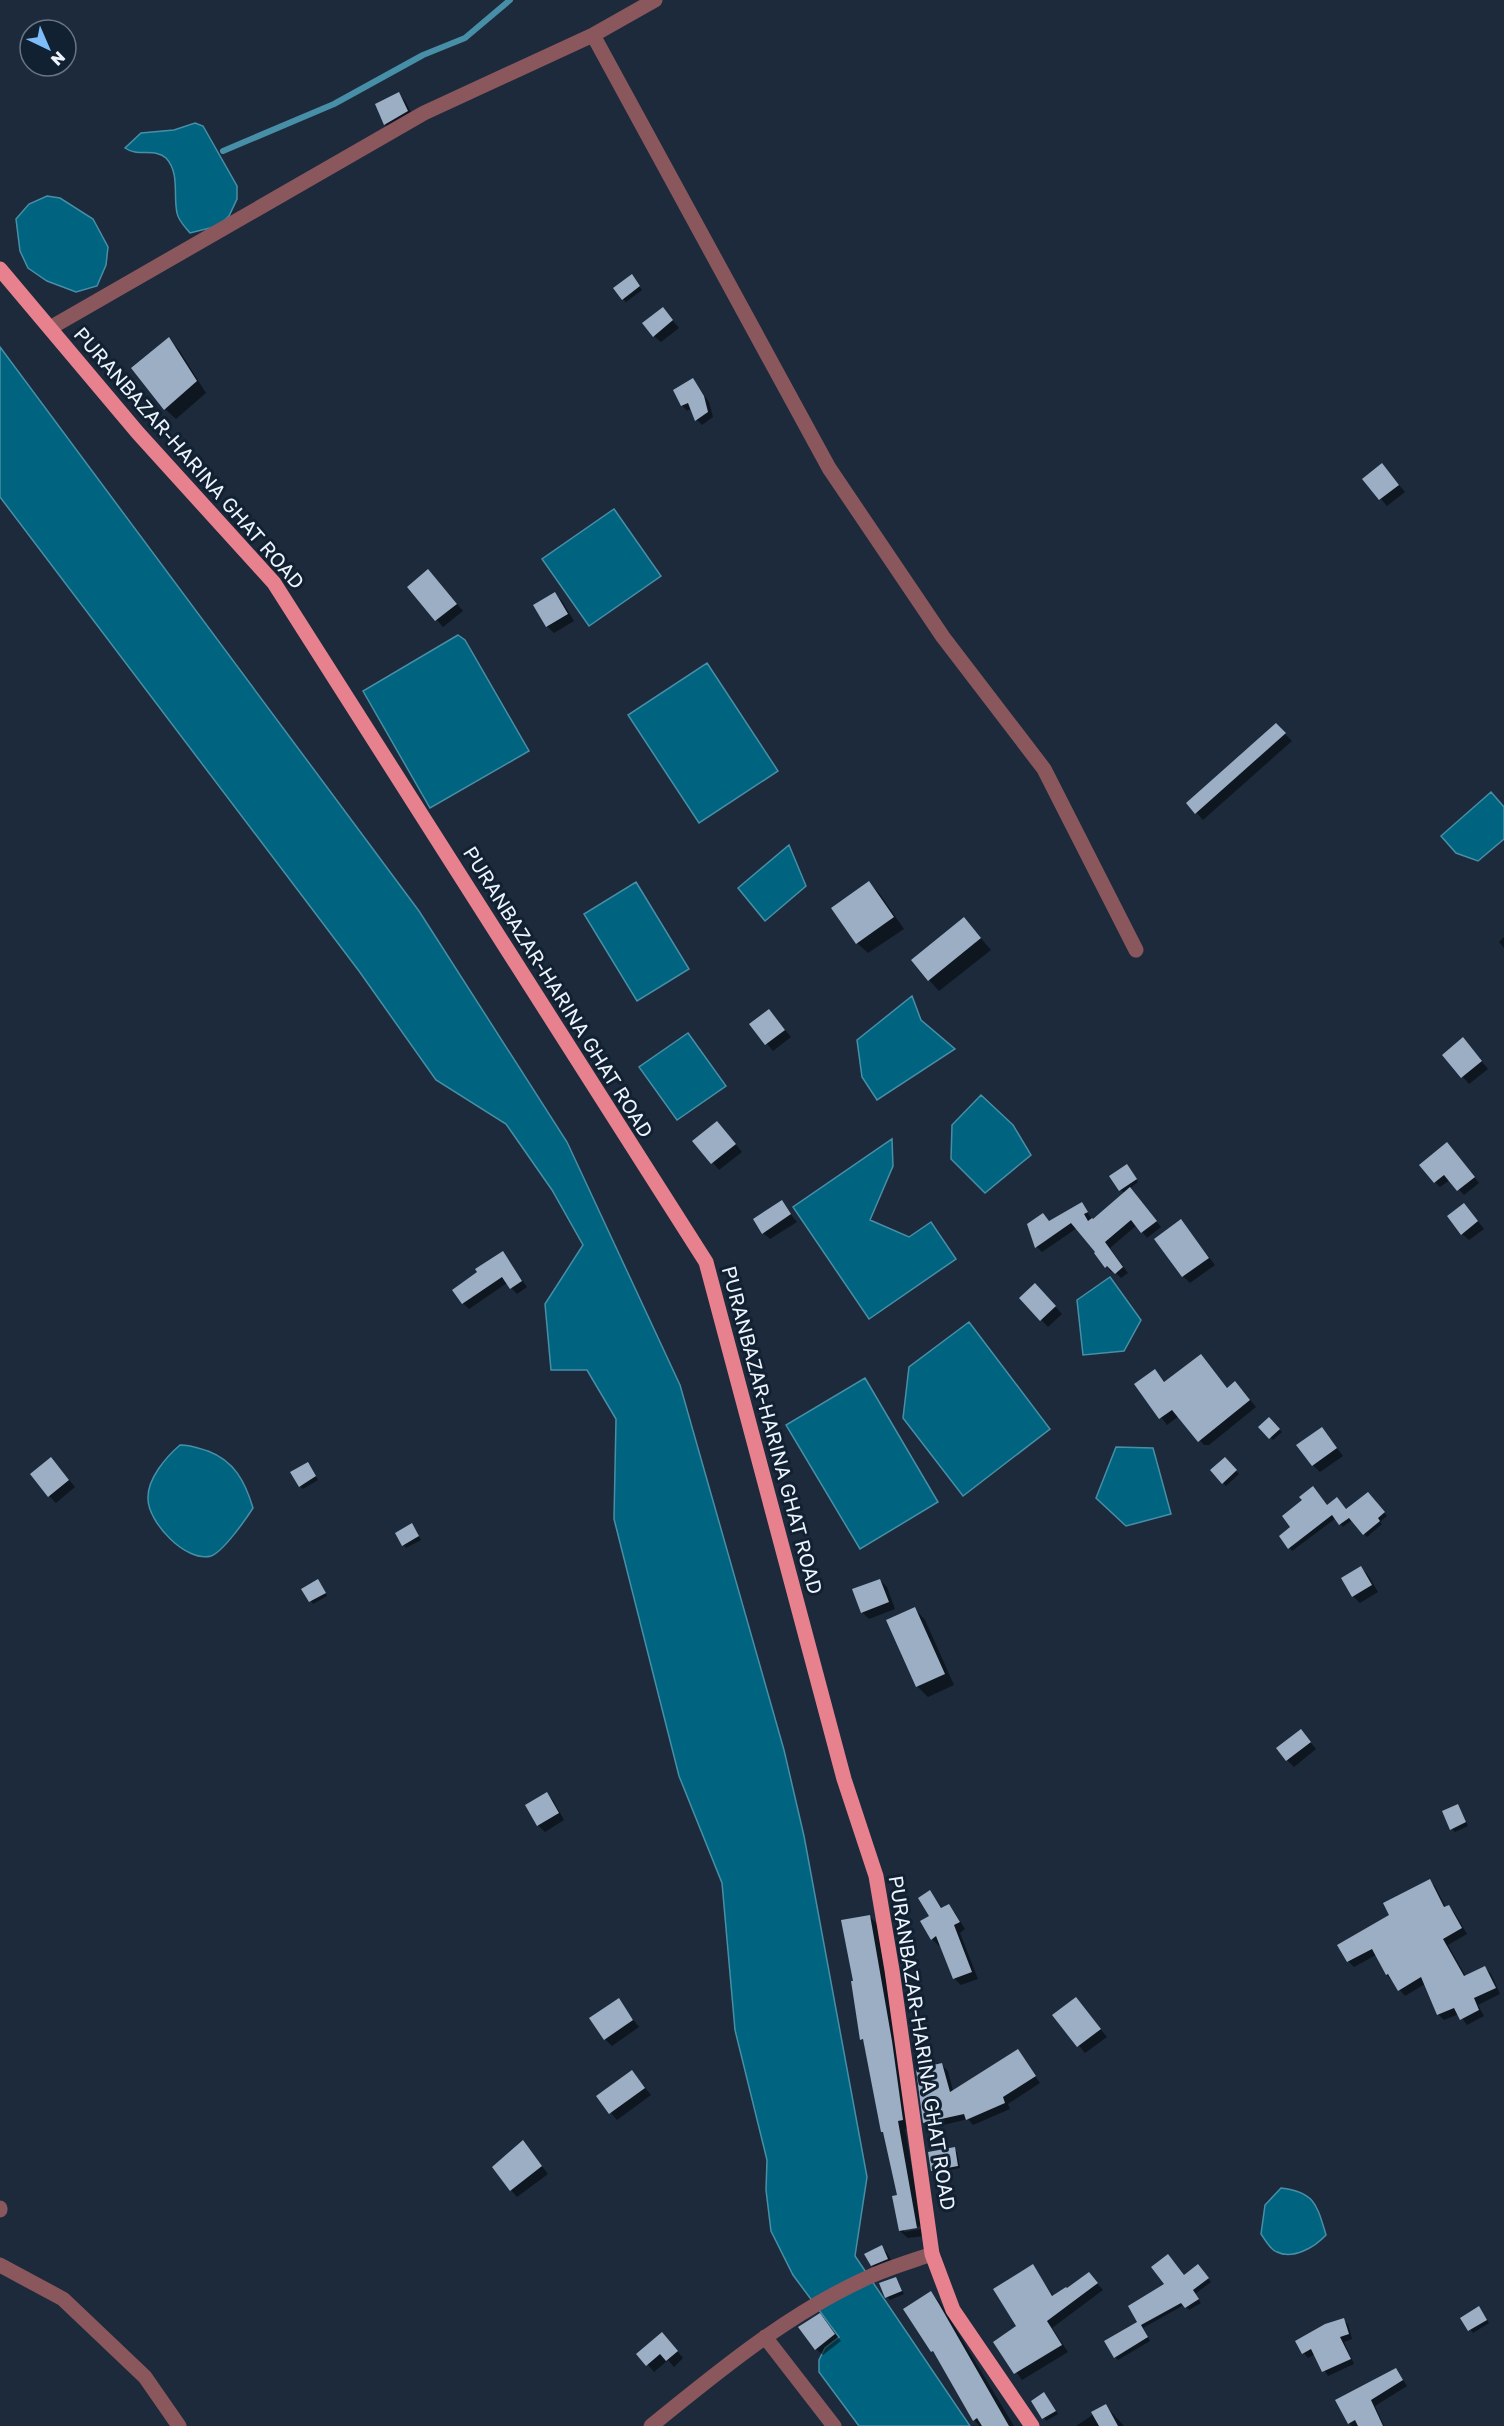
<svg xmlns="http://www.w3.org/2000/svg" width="1504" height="2426" font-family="'Golos Text',sans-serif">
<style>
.water{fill:#006480;stroke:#478fa6;stroke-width:1.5}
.shadow{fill:#0007}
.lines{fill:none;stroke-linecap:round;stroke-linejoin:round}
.stream{stroke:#478fa6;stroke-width:6}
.building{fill:#9caec4}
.minor{stroke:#89575c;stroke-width:15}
.major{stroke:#e8818e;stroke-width:15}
.labels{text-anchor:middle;stroke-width:6;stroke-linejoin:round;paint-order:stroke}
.street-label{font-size:20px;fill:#edf4fe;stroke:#122131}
</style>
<rect width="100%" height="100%" fill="#1c2a3c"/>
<path class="water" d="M195 123 203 126 237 186V199L229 216 218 226 190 233C185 227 178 220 177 213 173 195 180 173 166 158 156 148 137 157 125 148L141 133 174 130Z
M47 196 60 198 93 219 108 247 106 265 97 286 76 292 47 281 28 268 20 251 16 219 29 204Z
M0 347 419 911 567 1142 680 1385 784 1750 804 1836 867 2177 855 2256 970 2426H859L819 2372V2360L825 2348 839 2337 793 2275 771 2231 766 2190 767 2160 735 2030 722 1883 679 1776 614 1519 616 1419 587 1370H551L545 1304 583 1245 552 1190 506 1124 436 1080 359 971 0 497Z
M614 509 661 576 589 626 542 559Z
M458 635 465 640 529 751 430 808 363 691Z
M707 663 778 771 699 823 628 715Z
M1491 792 1504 807V839L1478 861 1456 853 1441 836Z
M789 845 806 886 765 921 738 888Z
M636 882 689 969 637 1001 584 914Z
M912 996 921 1020 955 1049 877 1100 862 1077 857 1040Z
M688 1033 726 1086 677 1120 639 1067Z
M981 1095 1013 1125 1031 1155 985 1193 951 1159 952 1125Z
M892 1139 893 1166 870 1220 909 1237 931 1222 956 1259 869 1319 793 1207Z
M1110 1277 1141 1320 1124 1351 1083 1355 1077 1300Z
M969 1322 1050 1429 963 1496 903 1418 909 1367Z
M865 1378 938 1502 860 1549 786 1425Z
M180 1445C191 1445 198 1448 208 1451 234 1461 245 1481 253 1508 246 1519 223 1552 211 1556 186 1563 148 1522 148 1499 147 1479 166 1457 180 1445Z
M1116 1447 1153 1448 1171 1514 1126 1526 1096 1498Z
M1281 2188C1315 2192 1317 2205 1326 2235 1315 2247 1293 2260 1277 2252 1270 2250 1265 2239 1261 2234L1265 2205Z"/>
<path class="shadow" d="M399 94 405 101 414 118 392 131 385 124Z
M634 279 642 290 626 302 623 299Z
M669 316 679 328 661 342 654 336Z
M169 339 179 350 206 393 176 419 165 409Z
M693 380 709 402 713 417 702 425 697 420 692 408 687 411 682 405Z
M1388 472 1405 492 1387 506 1364 479Z
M435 578 463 611 443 627 409 587Z
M555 594 562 601 574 621 554 633 547 626 535 606Z
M1276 725 1292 741 1203 820 1188 803Z
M869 883 879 893 904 929 868 953 857 943Z
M964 919 991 950 939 991 929 980Z
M1504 937V948L1499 942Z
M769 1011 791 1037 773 1051 751 1024Z
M1469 1046 1488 1069 1469 1084 1444 1055Z
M724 1130 742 1152 719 1170 695 1141Z
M1452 1149 1479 1183 1464 1195 1450 1180 1440 1187 1435 1182Z
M1129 1169 1138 1182 1129 1189 1161 1227 1147 1238 1137 1225 1110 1248 1128 1273 1121 1278 1113 1270 1111 1272 1077 1228 1042 1252 1037 1247 1029 1224 1049 1222 1082 1204 1093 1221 1125 1194 1121 1190Z
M781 1202 797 1222 770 1239 763 1233Z
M1470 1211 1484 1229 1469 1240 1462 1234Z
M1181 1221 1215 1265 1190 1283 1183 1276Z
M502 1253 527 1287 517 1294 507 1283 469 1309 463 1303Z
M1042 1292 1062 1314 1048 1327 1021 1298Z
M1201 1356 1228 1389 1242 1390 1256 1407 1209 1445H1204L1179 1416 1167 1425 1136 1384 1155 1371 1165 1383Z
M1269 1419 1282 1432 1273 1440 1260 1427Z
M1322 1429 1343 1456 1320 1472 1313 1465Z
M1224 1459 1239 1474 1226 1486 1212 1471Z
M58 1466 75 1487 56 1503 49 1496Z
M310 1467 318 1480 303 1489 300 1486Z
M1371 1497 1387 1516 1380 1522 1382 1524 1367 1537 1352 1520 1343 1527 1336 1518 1292 1551 1281 1536 1328 1507 1346 1510Z
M412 1525 421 1540 406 1548 397 1534Z
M1361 1568 1368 1575 1378 1592 1360 1603 1353 1596Z
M880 1580 887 1587 895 1609 869 1619 862 1612Z
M321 1584 327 1596 313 1604 303 1590Z
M915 1609 925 1620 954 1685 928 1697 917 1686Z
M1307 1738 1316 1749 1294 1767 1287 1760Z
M546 1794 553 1800 564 1820 545 1832 538 1825Z
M1458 1805 1468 1826 1455 1832 1452 1829Z
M1429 1881 1435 1886 1446 1908 1448 1906 1454 1912 1467 1934 1448 1945 1466 1977 1485 1968 1491 1974 1500 1994 1478 2005 1484 2016 1467 2025 1459 2014 1444 2020 1438 2014 1425 1984 1405 1996 1387 1975 1376 1955 1354 1967 1348 1961 1391 1916Z
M930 1892 943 1909 948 1906 955 1913 965 1929 960 1933 978 1979 961 1985 954 1978 941 1944 939 1946 932 1939Z
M869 1916 877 1924 910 2128 905 2129 922 2226 904 2229V2232L922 2229 924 2236 908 2238 900 2231 899 2196 886 2135 882 2132 865 2043 862 2039 855 1982Z
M1076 1999 1107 2037 1085 2053 1054 2015Z
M618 2000 639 2027 612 2046 605 2039Z
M1018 2051 1040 2083 1008 2104 1010 2109 973 2125 968 2119 931 2128 925 2122 942 2065 948 2071 953 2091Z
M632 2072 651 2095 617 2120 611 2113Z
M523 2142 548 2174 517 2197 511 2190Z
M954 2149 957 2152 960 2168 935 2173 932 2170Z
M882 2247 888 2254 894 2266 879 2272 872 2265Z
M1032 2266 1054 2297 1067 2290 1089 2274 1103 2290 1052 2328 1068 2352 1022 2380 995 2342 1018 2326Z
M1201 2269 1211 2282 1195 2294 1201 2303 1189 2310 1184 2305 1143 2328 1150 2341 1118 2360 1115 2357 1140 2322 1185 2276Z
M895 2278 904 2294 890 2300 887 2297Z
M930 2293 939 2301 1014 2426H980L974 2420 939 2358 932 2351Z
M1481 2311 1489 2323 1473 2333 1462 2318Z
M820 2315 841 2341 823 2355 816 2349Z
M1343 2320 1348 2324 1352 2339 1344 2342 1354 2364 1328 2376 1315 2354 1308 2358 1304 2353Z
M669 2341 683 2358 674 2367 668 2360 654 2372 639 2354Z
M1396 2369 1407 2386 1375 2406 1384 2426H1352L1349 2423Z
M1047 2397 1058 2414 1046 2421 1033 2401Z
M1106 2406 1124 2426H1076Z"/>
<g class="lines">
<path class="stream" d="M223 151 334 104 423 55 465 38 510 0"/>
</g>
<path class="building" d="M399 92 408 111 384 125 375 104Z
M632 274 640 286 622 300 613 288Z
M663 307 673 320 653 337 642 323Z
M169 337 197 381 164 410 131 368Z
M693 378 704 396 708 412 695 421 688 403 681 406 673 390Z
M1382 463 1399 485 1379 500 1362 479Z
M428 569 457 604 435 621 407 587Z
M555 592 568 614 546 627 533 605Z
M1276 723 1286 733 1195 814 1186 803Z
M869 881 894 917 856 944 831 908Z
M964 917 981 938 928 981 911 960Z
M769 1009 785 1030 765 1045 749 1024Z
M1463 1037 1482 1061 1461 1078 1442 1055Z
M717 1121 736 1144 711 1164 692 1141Z
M1447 1142 1475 1177 1457 1191 1444 1175 1434 1183 1419 1165Z
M1127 1164 1137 1179 1119 1191 1109 1176Z
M1130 1187 1157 1221 1141 1233 1131 1220 1105 1242 1123 1267 1115 1274 1107 1266 1105 1268 1094 1253 1095 1252 1071 1223 1035 1248 1027 1224 1043 1213 1049 1221 1082 1202 1088 1212 1084 1214 1088 1221 1092 1218 1093 1219Z
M782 1200 791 1214 762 1234 753 1219Z
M1464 1203 1478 1221 1461 1235 1447 1216Z
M1181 1219 1209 1258 1182 1277 1154 1239Z
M503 1251 522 1281 510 1289 502 1277 462 1304 452 1290 477 1272 475 1269Z
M1035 1283 1056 1306 1040 1321 1019 1298Z
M1201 1354 1227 1388 1235 1381 1250 1400 1198 1442 1172 1410 1159 1419 1134 1384 1155 1369 1164 1382Z
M1269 1417 1280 1429 1269 1439 1258 1427Z
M1322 1427 1337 1448 1312 1466 1296 1445Z
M51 1457 69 1480 48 1497 30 1474Z
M1225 1457 1237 1470 1222 1484 1210 1470Z
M308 1462 316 1476 299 1487 290 1472Z
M1313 1486 1327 1505 1337 1497 1346 1509 1368 1492 1385 1512 1378 1518 1380 1521 1363 1535 1349 1518 1339 1525 1332 1515 1288 1549 1279 1536 1290 1527 1282 1516 1302 1500 1299 1497Z
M412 1523 419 1536 402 1546 395 1533Z
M1361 1566 1372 1585 1352 1597 1341 1578Z
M318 1579 326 1593 309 1602 301 1589Z
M880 1579 889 1602 861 1613 852 1589Z
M915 1607 945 1674 916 1687 886 1620Z
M1301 1729 1311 1742 1286 1761 1276 1748Z
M547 1792 559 1813 537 1826 525 1805Z
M1458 1804 1466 1822 1450 1830 1442 1811Z
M1430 1879 1444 1907 1449 1905 1462 1928 1443 1939 1464 1976 1485 1966 1496 1988 1474 1998 1479 2010 1460 2020 1454 2008 1437 2015 1421 1977 1398 1991 1388 1974 1386 1975 1372 1949 1347 1962 1337 1945 1389 1915 1383 1903Z
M930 1890 941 1908 949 1904 960 1922 954 1925 972 1972 953 1979 936 1936 931 1940 920 1921 929 1916 918 1898Z
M870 1915 892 2041 903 2120 898 2121 917 2228 899 2231 892 2196 897 2195 883 2132H881L863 2039 860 2040 851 1981H853L841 1920Z
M1076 1997 1101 2029 1077 2047 1052 2015Z
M619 1998 633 2020 604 2040 589 2018Z
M1018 2049 1036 2076 1003 2097 1005 2103 966 2120 964 2114 923 2123 916 2069 942 2063 950 2092Z
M632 2070 645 2088 609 2114 596 2096Z
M523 2140 542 2166 510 2191 492 2167Z
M955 2147 958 2166 931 2171 928 2152Z
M882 2245 888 2259 871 2266 864 2254Z
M1168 2254 1184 2275 1198 2264 1209 2278 1193 2290 1199 2299 1185 2308 1181 2303 1141 2325 1148 2337 1114 2358 1104 2341 1137 2322 1128 2306 1164 2284 1151 2267Z
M1033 2264 1052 2296 1066 2287 1067 2288 1089 2272 1098 2283 1047 2321 1062 2345 1014 2374 993 2342 1016 2326 993 2289Z
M896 2277 902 2291 885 2298 879 2283Z
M931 2291 939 2304 1009 2426H982L977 2418 973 2421 933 2351 931 2352 903 2309Z
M1479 2306 1487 2320 1468 2331 1460 2318Z
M820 2313 835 2334 815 2350 798 2327Z
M1344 2318 1349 2334 1340 2337 1351 2359 1322 2372 1311 2349 1302 2354 1295 2341 1325 2324Z
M662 2332 678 2351 666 2361 660 2354 646 2366 636 2354Z
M1396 2368 1403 2380 1371 2400 1383 2426H1358L1355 2420 1348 2424 1335 2400Z
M1044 2392 1056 2411 1042 2419 1031 2401Z
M1106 2404 1118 2426H1099L1091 2412Z"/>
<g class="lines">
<path class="minor" d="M593 35 829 468 943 637 1044 769 1136 950
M50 328 424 113 593 35 655 0
M0 2208V2210
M0 2265 63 2299 145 2377 179 2426
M765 2337 834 2426
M651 2426C720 2370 790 2312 871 2276 891 2267 912 2261 932 2254"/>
<path class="major" d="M0 269 138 433 274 583 706 1262 844 1779 876 1876 892 1970 932 2254 953 2310 1032 2426"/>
</g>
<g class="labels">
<g class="street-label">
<text transform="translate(189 458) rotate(49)" y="7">PURANBAZAR-HARINA GHAT ROAD</text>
<text transform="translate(558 992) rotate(58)" y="7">PURANBAZAR-HARINA GHAT ROAD</text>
<text transform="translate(772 1430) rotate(75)" y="7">PURANBAZAR-HARINA GHAT ROAD</text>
<text transform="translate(922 2043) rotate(81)" y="7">PURANBAZAR-HARINA GHAT ROAD</text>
</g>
</g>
<g transform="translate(48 48) rotate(136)"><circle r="28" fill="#122131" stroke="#6a7583" stroke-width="1.5"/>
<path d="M0-4.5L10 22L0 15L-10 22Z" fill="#7ebdf9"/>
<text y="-9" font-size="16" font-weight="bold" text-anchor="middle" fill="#edf4fe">N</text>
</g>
</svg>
